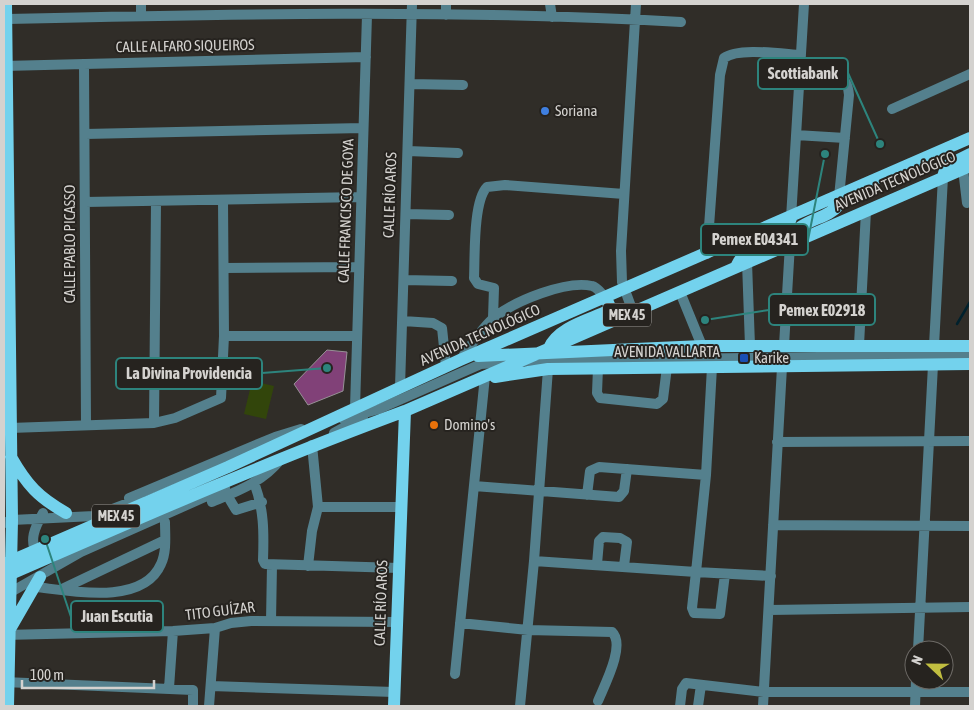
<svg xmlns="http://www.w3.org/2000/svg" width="974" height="710" font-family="'Asap Condensed',sans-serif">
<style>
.green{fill:#32450b}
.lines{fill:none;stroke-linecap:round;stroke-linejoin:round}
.stream{stroke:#00212d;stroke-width:2.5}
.building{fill:#814178;stroke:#979196}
.minor{stroke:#54808d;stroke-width:10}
.major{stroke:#73d2ed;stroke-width:12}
.shop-dot{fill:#3f7fe0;stroke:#26231f;stroke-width:2}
.transit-dot{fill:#1a4fb4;stroke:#26231f;stroke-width:2}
.food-dot{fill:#e8710a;stroke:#26231f;stroke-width:2}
.labels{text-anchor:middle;stroke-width:4;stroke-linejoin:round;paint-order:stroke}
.shield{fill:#26231f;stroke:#a09e9a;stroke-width:1}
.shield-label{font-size:14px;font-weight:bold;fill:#d4d2cf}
.street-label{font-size:15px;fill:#d4d2cf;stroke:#26231f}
.poi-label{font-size:15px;fill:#d4d2cf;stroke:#26231f;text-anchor:start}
.leader{fill:none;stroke:#2d847d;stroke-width:2}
.callout-dot{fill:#2d847d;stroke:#26231f;stroke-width:2}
.callout{fill:#26231f;stroke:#2d847d;stroke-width:2}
.callout-label{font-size:16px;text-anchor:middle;font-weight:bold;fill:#d4d2cf}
</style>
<rect width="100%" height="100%" fill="#302d28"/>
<path class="green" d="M252 381 274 386 266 419 244 414Z"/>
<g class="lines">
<path class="stream" d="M957 324 970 302"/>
</g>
<path class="building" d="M327 350 347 352 343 391 308 405 294 384Z"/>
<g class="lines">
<path class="minor" d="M141 4V15
M446 4V15
M550 4 552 17
M7 19C231 14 457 9 681 22
M84 64 86 424
M4 66 366 57
M800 67C823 71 847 67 849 95L839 197
M410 84 463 85
M892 109 970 74
M85 134 363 128
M796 135 845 138
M408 151 458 153
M963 169 967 203
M85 202 361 197
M406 214 449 215
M791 218 804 4
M707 254 720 75 724 58C738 47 783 54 801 55
M747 262 750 346
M224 268 359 267
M404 280 452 281
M680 292 702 346
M633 312 622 282 621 251 636 4
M493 318 494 288 478 284 474 278C475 257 473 201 487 187L505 185 624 194
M403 321 433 323 442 328 446 366
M224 336H356
M859 345 866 211
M784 346 790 244
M934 346 943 177
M461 359C471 346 482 327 495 317 515 301 566 280 592 286 597 287 602 294 606 298
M598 368 597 393 600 398 657 404 663 399 667 367
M400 387 412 4
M355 408 367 15
M343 419 379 409 481 364 519 361 970 355
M154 423 156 202
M10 428 154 423 175 418 221 398 224 336 223 200
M334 433 363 417
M777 442 970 441
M254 482C264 509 264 532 263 560L265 564 399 568
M474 486 619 497 624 491 627 469
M227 495 236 510 262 502
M587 495 590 471 599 467 706 475
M129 498 275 437 301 429
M212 502C238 491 263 482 281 459
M318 507H401
M4 523 12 520 94 516 139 499
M773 525 970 526
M38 556C28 541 35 527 43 513
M534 561 696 572 706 475 712 367
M597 564 599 541 603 537 620 538 627 542 624 566
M308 566 312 531 318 507 312 445
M725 574 720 614 694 613 692 608 696 572 771 576
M36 587C71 591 143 606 161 564 167 551 165 535 165 522
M62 589 165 540
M4 596 81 552 225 488
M769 610 970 607
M271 621 272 565
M460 623 528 630 612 632C626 645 604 686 598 701
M4 635 173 631 215 628 231 623 251 621 397 622
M918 650 933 365
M455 674 485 376
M4 682 193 690V706
M211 686 394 692
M169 688 173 631
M209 706 215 628
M520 706 534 561 548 369
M680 706 682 689 686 683 764 692H970
M698 706 701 685
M763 706 782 367
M915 706 916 680"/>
<path class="major" d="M6 4 12 520 8 706
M943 177 946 166 970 154
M790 244C795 218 825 222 839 205V197
M737 265C745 247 770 239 786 231L791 218
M549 348C558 327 589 320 608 311L610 307 606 298
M478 356 702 346H970
M495 377 548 369 970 364
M11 457C27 485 38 497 66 513
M4 564 228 467 460 360 970 138
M4 577C137 519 269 461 405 411L970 166
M10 629 40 577
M394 706 405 411"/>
</g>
<circle class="shop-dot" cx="545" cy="111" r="5"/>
<rect class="transit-dot" x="739" y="353" width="10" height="10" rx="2.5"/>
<circle class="food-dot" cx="434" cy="425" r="5"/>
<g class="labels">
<g class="shield">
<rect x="603" y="303.5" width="48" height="23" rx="4"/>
<rect x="92" y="504.5" width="48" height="23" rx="4"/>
</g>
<g class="shield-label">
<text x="627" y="320">MEX 45</text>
<text x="116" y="521">MEX 45</text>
</g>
<g class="street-label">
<text transform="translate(185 46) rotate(-1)" y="5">CALLE ALFARO SIQUEIROS</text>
<text transform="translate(895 181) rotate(-23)" y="5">AVENIDA TECNOLÓGICO</text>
<text transform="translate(390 195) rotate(-88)" y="5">CALLE RÍO AROS</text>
<text transform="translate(346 211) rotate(-88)" y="5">CALLE FRANCISCO DE GOYA</text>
<text transform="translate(70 244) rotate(-90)" y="5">CALLE PABLO PICASSO</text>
<text transform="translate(480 335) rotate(-24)" y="5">AVENIDA TECNOLÓGICO</text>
<text x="667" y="357">AVENIDA VALLARTA</text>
<text transform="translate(381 603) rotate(-88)" y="5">CALLE RÍO AROS</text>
<text transform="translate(220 611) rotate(-7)" y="5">TITO GUÍZAR</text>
</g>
<g class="poi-label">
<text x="555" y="116">Soriana</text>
<text x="754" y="363">Karike</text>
<text x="444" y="430">Domino's</text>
</g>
</g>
<path class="leader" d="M880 144L848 73M825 154L808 240M705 320L769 310M327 368L262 373M45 539L71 617"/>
<g class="callout-dot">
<circle cx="880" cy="144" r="5"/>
<circle cx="825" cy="154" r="5"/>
<circle cx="705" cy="320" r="5"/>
<circle cx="327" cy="368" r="5"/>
<circle cx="45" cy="539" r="5"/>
</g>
<g class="callout">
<rect x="758" y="58" width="90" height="31" rx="5"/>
<rect x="701" y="224" width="107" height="31" rx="5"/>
<rect x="769" y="294" width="106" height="31" rx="5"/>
<rect x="116" y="358" width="146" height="31" rx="5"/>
<rect x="71" y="601" width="92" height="31" rx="5"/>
</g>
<g class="callout-label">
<text x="803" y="79">Scottiabank</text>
<text x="755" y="245">Pemex E04341</text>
<text x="822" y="316">Pemex E02918</text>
<text x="189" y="379">La Divina Providencia</text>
<text x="117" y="622">Juan Escutia</text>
</g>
<rect width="974" height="710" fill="none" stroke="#d4d2cf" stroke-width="10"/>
<g transform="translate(929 665) rotate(292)"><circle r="24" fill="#26231f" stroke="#6c6965"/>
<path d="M0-4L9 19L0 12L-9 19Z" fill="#c1be40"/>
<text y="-8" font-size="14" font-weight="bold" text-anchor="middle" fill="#d4d2cf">N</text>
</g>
<path d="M22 680v8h132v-8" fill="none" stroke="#d4d2cf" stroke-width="2.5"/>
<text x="30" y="680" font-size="15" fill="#d4d2cf" stroke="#26231f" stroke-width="4" paint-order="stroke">100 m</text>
</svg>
